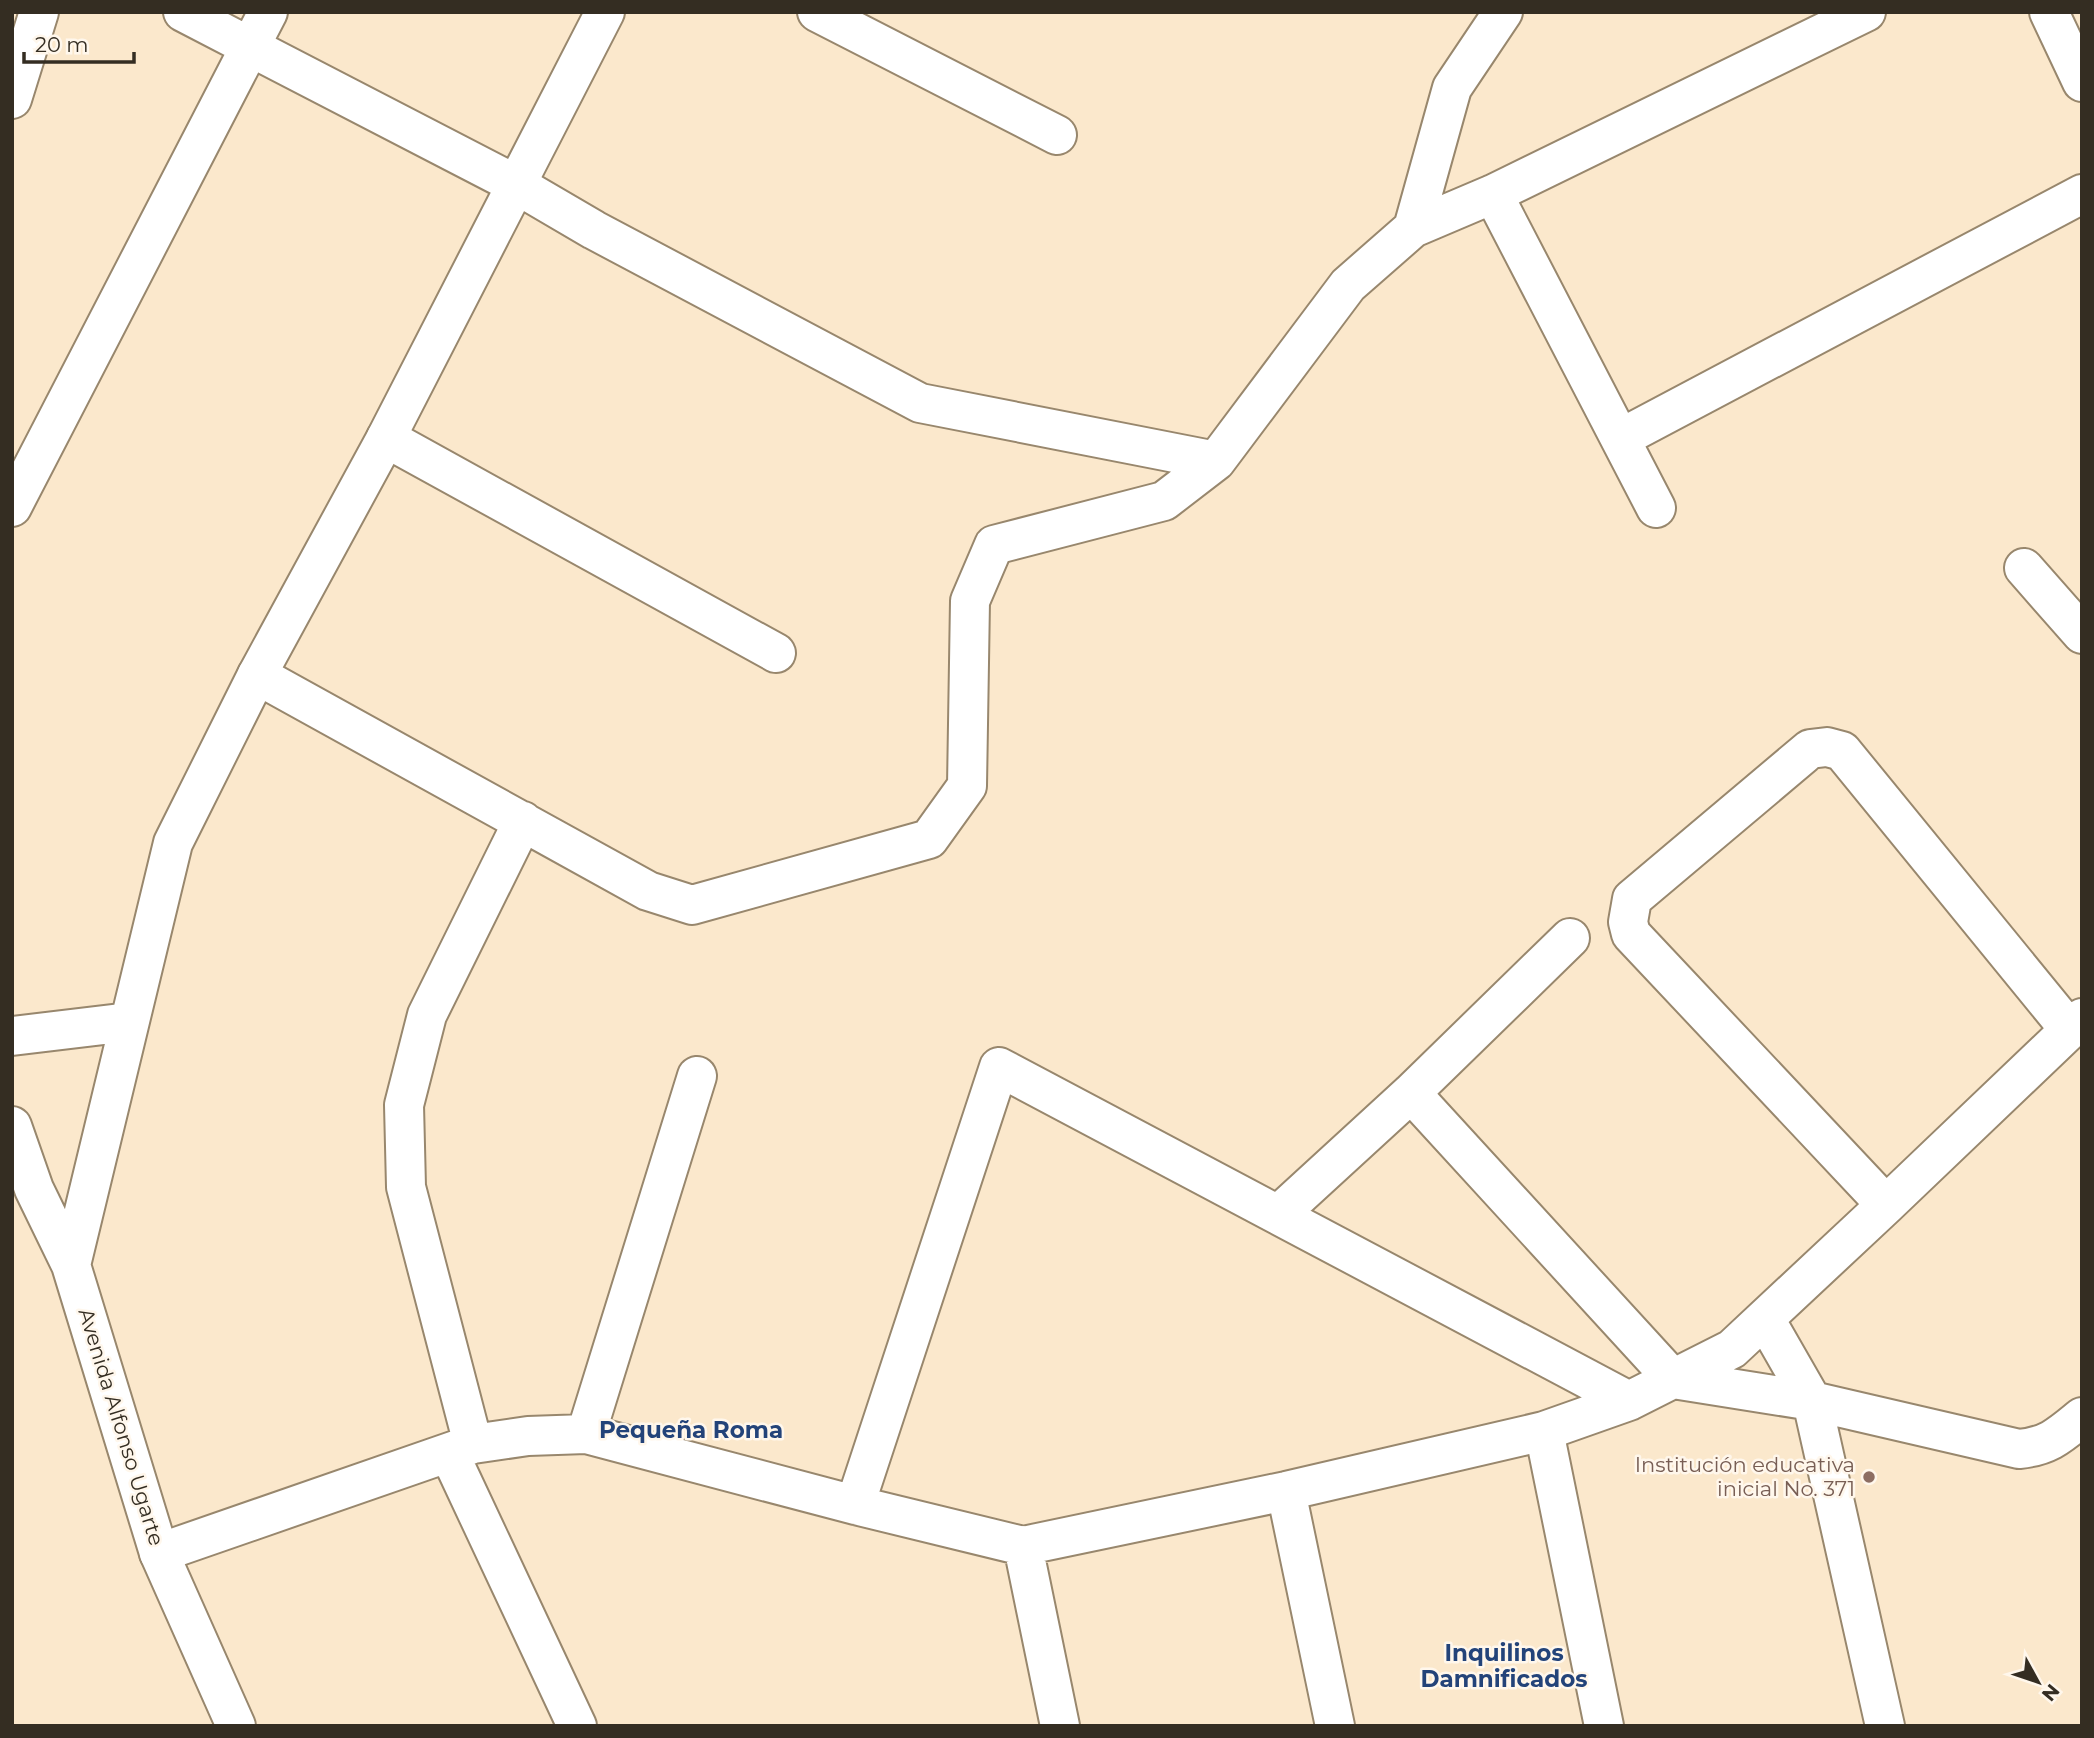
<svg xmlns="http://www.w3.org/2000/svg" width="2094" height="1738" font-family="Montserrat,sans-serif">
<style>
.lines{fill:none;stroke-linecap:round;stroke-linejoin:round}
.minor-casing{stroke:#98876d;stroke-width:42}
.tertiary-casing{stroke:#98876d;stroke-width:42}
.minor{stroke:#fff;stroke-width:38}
.tertiary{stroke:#fff;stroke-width:38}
.education-dot{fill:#8d6e63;stroke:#fff7ec;stroke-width:2.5}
.labels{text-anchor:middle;stroke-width:5;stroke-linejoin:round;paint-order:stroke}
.street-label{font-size:21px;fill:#342d22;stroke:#fff7ec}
.education-label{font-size:21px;fill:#785e54;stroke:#fff7ec;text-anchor:end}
.neighbourhood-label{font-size:23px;font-weight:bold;fill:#234379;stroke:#fff7ec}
</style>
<rect width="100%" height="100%" fill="#fbe8cc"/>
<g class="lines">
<g class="minor-casing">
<path id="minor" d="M183 12 517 185 594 230 920 403 1216 461
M817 12 1057 135
M2049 12 2082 82
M12 99 39 12
M1493 194 1656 508
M1413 228 1452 88 1503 12
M386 438 776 653
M1621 438 2082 194
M12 507 268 12
M2024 568 2082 634
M257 675 648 891 692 905 929 839 967 786 970 601 994 545 1164 501 1216 461 1348 285 1413 228 1493 194 1866 12
M1411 1093 1673 1379 1812 1401 2019 1449C2049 1446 2060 1435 2082 1417
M1886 1205 1631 934 1628 922 1632 899 1810 749 1827 747 1842 751 2069 1029
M1279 1214 1411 1093 1570 938
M1765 1319 1812 1401 1885 1726
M1544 1431 1604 1726
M586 1434 697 1076
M473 1444 406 1187 404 1105 427 1015 523 821
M449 1453 577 1726
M1286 1491 1335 1726
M855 1505 999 1067 1629 1401
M1023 1546 1060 1726
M159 1553 473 1444 528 1436 586 1434 855 1505 1023 1546 1286 1491 1544 1431 1629 1401 1732 1349 1886 1205 2082 1018"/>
</g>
<g class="tertiary-casing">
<path id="tertiary" d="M12 1036 129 1022
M12 1126 34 1189 71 1265 159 1553 236 1726
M71 1265 173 843 257 675 386 438 605 12"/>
</g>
<use href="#minor" class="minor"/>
<use href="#tertiary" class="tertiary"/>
</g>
<circle class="education-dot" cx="1869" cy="1477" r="7"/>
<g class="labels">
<g class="street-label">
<text transform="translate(121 1427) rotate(73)" y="7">Avenida Alfonso Ugarte</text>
</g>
<g class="education-label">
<text x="1855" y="1472">Institución educativa<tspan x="1855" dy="24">inicial No. 371</tspan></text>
</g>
<g class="neighbourhood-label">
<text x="691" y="1438">Pequeña Roma</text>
<text x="1504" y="1661">Inquilinos<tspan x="1504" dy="26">Damnificados</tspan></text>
</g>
</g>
<rect width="2094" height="1738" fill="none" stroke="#342d22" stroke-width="28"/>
<g transform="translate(2038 1682) rotate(130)" stroke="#fff7ec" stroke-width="5" paint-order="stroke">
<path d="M0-5L12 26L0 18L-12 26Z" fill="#342d22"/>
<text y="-10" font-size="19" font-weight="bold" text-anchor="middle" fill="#342d22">N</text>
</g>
<path d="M24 52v10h110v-10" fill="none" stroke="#342d22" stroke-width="3.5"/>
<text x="35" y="52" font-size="21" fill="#342d22" stroke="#fff7ec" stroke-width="5" paint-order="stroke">20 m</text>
</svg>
